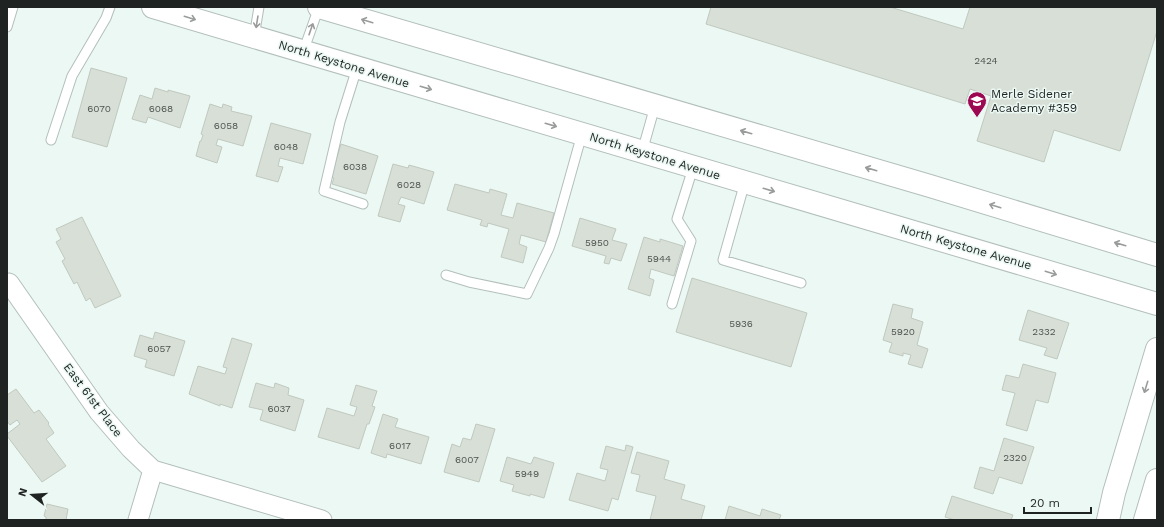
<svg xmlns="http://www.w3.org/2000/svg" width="1164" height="527" font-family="'Work Sans',sans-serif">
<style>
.building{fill:#d8dfd6;stroke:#c1c8bf}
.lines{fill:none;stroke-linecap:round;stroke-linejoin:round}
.lane-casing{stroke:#b3bfbb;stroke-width:11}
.street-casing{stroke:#b3bfbb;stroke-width:21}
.primary-casing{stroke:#b3bfbb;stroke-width:24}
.lane{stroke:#fff;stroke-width:9}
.street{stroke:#fff;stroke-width:19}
.primary{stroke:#fff;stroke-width:22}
.oneway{stroke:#9a9c9c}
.labels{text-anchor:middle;stroke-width:3;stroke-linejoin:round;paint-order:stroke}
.number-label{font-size:10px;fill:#4d524f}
.street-label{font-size:12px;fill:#1f2322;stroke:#ebf8f4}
.poi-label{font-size:12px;fill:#1f2322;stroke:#ebf8f4;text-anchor:start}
</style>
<rect width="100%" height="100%" fill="#ebf8f4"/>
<path class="building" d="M711 7H890L963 29 970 7H1157V31L1120 151 1054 130 1044 162 977 141 991 96 970 89 965 104 706 24Z
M91 68 127 78 107 147 72 137Z
M155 88 168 92V90L190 96 180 128 148 117 146 123 132 119 140 95 152 99Z
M210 104 222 108 223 104 232 107 231 111 252 116 243 146 218 139 216 145 222 147 217 163 196 156 200 141H201L203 135 201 134Z
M271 123 311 134 303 164 280 158 278 166 283 167 278 182 256 176Z
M341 144 378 156 366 194 332 184 334 178 331 177Z
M393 164 408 168 409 165 434 172 424 204 401 197 398 204 405 206 400 222 378 216Z
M455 184 489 193 490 189 507 194 501 215 513 218 517 203 554 213 546 242 521 235 519 244 527 247 523 263 501 257 509 229 488 223 487 227 480 225 482 220 447 210Z
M82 217 121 296 95 308 90 298 86 301 77 282 74 284 62 261 65 259 56 242 61 239 56 229Z
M580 218 616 229 612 240 627 244 621 261 611 258 609 264 604 263 606 256 572 246Z
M644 237 660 242V239L683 246 674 276 651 269 649 278 654 280 650 296 628 289Z
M692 278 807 313 791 367 676 332Z
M893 304 913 309 911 318 923 322 917 345 928 349 922 368 908 364 911 355 903 353V356L889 352 892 343 883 340Z
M1028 310 1069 323 1057 359 1044 355 1047 348 1019 340Z
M155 332 185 341 174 376 145 367 147 360 134 356 140 335 153 339Z
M232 338 252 344 232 408 220 404V406L189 394 198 366 225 374 227 368 223 367Z
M1023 364 1056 373 1048 403 1036 400 1027 431 1006 425 1015 393 1002 390 1006 375 1019 378Z
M256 383 274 388 275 383 289 388 288 395 304 400 295 431 260 420 263 410 249 407Z
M356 385 377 391 372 406 375 407 369 424H367L359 449 318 437 327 408 354 416 357 407 350 405Z
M16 389 34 413 39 410 49 423 48 424 54 433 46 439 66 466 42 482 7 436V434L20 424 17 420 10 425 7 421V395Z
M383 414 398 419 395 427 429 437 421 464 387 454 386 458 371 453Z
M476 424 495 429 479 482 444 472 452 444 460 447 463 438 471 440Z
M1004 438 1034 447 1022 484 999 477 993 494 974 488 980 467 994 471Z
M626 445 633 447 618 500 612 498 608 511 569 500 577 473 605 481 608 470 600 468 606 446 625 451Z
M637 452 669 461 664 479 685 485 681 499 705 506 701 520H650L656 496 636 491 640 475 631 473Z
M507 457 531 464 534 457 554 463 544 498 530 494V496L512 491 514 485 500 481Z
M952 496 1013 515 1011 520H955L945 517Z
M47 504 68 509 66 520H46V517L44 516Z
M729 506 760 516 762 509 781 515 779 520H725Z"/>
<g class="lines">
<g class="lane-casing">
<path id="lane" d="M7 27 13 7
M254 37 259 7
M303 52 319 7
M357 68 340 122 324 191 363 204
M51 140 72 76 106 18 110 7
M642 152 655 106
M745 182 723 260 801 283
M446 275 469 282 527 294 549 248 554 234 582 134
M672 304 691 241 677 219 693 168"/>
</g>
<g class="street-casing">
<path id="street" d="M9 283 99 412 131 449 153 470 138 520
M153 470 322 520"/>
</g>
<g class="primary-casing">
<path id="primary" d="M153 7 1157 304
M319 7 930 186 1157 255
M1108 520 1114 493 1157 349
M1145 520 1157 480"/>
</g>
<use href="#lane" class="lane"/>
<use href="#street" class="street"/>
<use href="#primary" class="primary"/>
</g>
<defs><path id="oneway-shaft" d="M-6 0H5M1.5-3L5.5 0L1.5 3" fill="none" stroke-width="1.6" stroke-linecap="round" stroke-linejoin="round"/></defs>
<g class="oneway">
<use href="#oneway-shaft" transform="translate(190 18) rotate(17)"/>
<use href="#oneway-shaft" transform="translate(367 21) rotate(-163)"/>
<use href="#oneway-shaft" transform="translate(257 22) rotate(99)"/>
<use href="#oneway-shaft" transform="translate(311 29) rotate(-71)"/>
<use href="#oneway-shaft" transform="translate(426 88) rotate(16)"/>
<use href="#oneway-shaft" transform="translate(551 125) rotate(16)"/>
<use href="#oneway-shaft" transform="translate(746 132) rotate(-164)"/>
<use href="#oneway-shaft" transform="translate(871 169) rotate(-164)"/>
<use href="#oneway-shaft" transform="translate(769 190) rotate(16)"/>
<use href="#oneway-shaft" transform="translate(995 206) rotate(-163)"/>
<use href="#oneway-shaft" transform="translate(1120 244) rotate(-164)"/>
<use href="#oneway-shaft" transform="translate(1051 273) rotate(17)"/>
<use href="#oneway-shaft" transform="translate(1146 387) rotate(107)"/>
</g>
<defs>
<g id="school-pin" transform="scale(1)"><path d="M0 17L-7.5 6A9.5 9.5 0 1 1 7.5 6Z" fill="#9d0853" stroke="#ebf8f4"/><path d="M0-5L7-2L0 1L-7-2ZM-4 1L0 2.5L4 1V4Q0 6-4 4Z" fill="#fff"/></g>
</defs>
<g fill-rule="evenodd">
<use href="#school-pin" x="977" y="101"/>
</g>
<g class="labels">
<g class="number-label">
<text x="986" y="64">2424</text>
<text x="99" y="112">6070</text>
<text x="161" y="112">6068</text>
<text x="226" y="129">6058</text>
<text x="286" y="150">6048</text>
<text x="355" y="170">6038</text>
<text x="409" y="188">6028</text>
<text x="597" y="246">5950</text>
<text x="659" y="262">5944</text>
<text x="741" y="327">5936</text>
<text x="903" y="335">5920</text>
<text x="1044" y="335">2332</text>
<text x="159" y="352">6057</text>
<text x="279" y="412">6037</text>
<text x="400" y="449">6017</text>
<text x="1015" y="461">2320</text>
<text x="467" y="463">6007</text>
<text x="527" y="477">5949</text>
</g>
<g class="street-label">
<text transform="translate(344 64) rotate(17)" y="4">North Keystone Avenue</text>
<text transform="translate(655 156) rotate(17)" y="4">North Keystone Avenue</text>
<text transform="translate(966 247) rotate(16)" y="4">North Keystone Avenue</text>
<text transform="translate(93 400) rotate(53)" y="4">East 61st Place</text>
</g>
<g class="poi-label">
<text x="991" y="98">Merle Sidener<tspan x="991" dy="14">Academy #359</tspan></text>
</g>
</g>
<rect width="1164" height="527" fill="none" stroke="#1f2322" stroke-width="16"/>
<g transform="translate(32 495) rotate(287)" stroke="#ebf8f4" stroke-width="3" paint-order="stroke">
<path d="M0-3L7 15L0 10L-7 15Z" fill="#1f2322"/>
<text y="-6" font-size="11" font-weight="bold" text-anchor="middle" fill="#1f2322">N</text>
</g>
<path d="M1024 507v6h67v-6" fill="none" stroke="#1f2322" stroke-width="2"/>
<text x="1030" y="507" font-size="12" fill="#1f2322" stroke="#ebf8f4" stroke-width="3" paint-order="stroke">20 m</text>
</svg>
